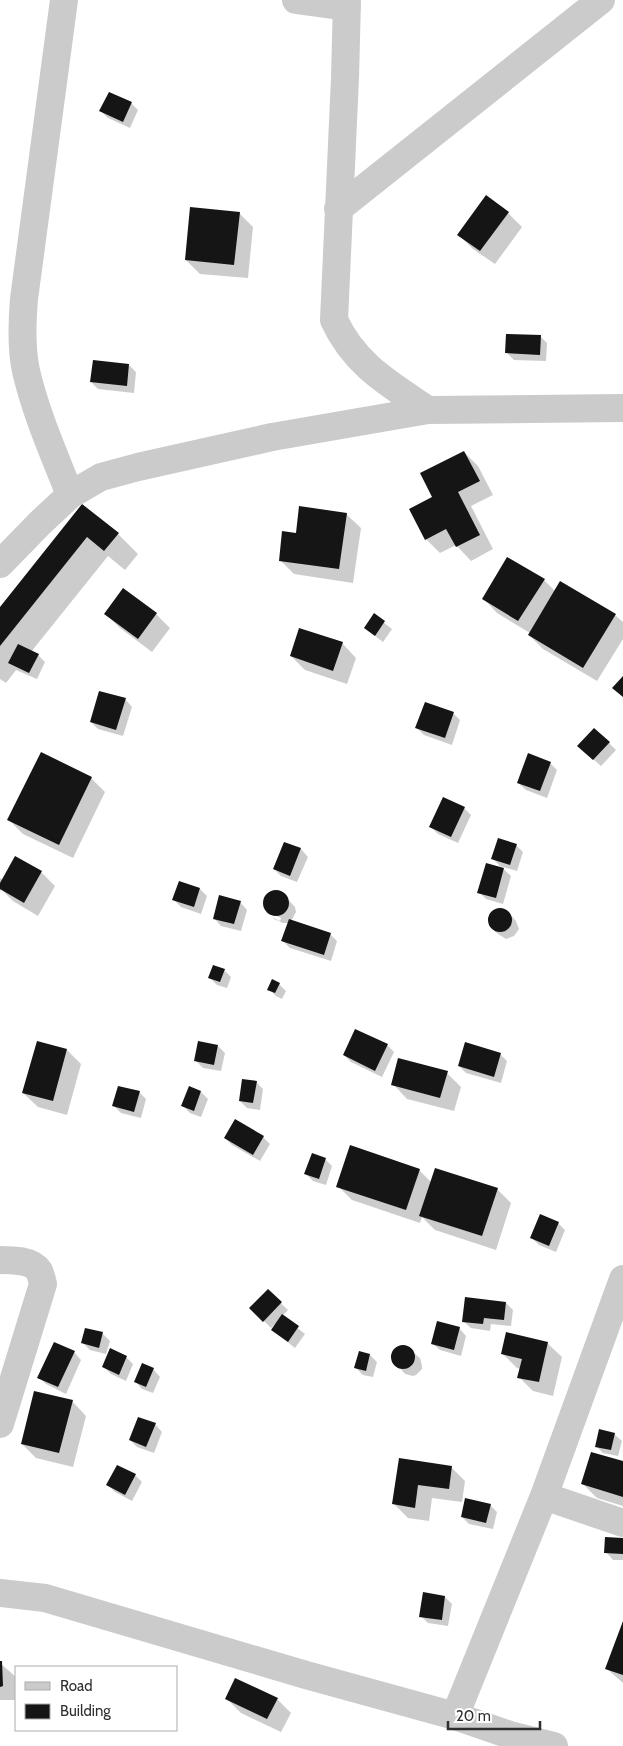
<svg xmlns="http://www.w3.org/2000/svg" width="623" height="1746" font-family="Cabin,sans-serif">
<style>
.shadow{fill:#0003}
.building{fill:#151515}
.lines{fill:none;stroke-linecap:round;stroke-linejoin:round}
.street{stroke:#cbcbcb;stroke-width:28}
</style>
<rect width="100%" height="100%" fill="#fff"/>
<path class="shadow" d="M131 103 138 110 130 128 108 118 101 111Z
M239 213 253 227 248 278 200 274 186 260Z
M508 213 522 227 495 264 473 249 459 235Z
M540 336 547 343 546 361 514 360 507 353Z
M129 365 136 372 134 393 98 389 91 382Z
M464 452 478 466 493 495 471 506 493 549 471 561 456 545 440 553 426 539 434 497Z
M82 506 118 534 138 554 125 570 108 556 31 652 38 655 45 662 37 679 16 670 6 683 0 679V609Z
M346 514 361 528 353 583 294 574 280 560 297 534Z
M544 580 555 591 615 615 623 622V639L597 681 543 649 529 635 530 633 497 613 483 598Z
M106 614H156L170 628 152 652 120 628Z
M374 615 392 629 383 642 365 628Z
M342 643 356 658 347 684 305 670 291 656Z
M125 699 132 707 123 736 98 729 91 722Z
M453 713 460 720 452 745 424 735 417 728Z
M609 743 616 750 601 766 586 753Z
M550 763 557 770 547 798 526 790 518 783Z
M91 778 105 792 73 858 23 834 9 820Z
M464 808 471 815 458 843 438 834 431 827Z
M285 843 301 849 308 857 297 882 281 876 274 869Z
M516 845 523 852 517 871 500 866 511 876 503 904 486 899 479 892 503 869 492 858Z
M41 872 55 886 38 916 13 901 1 889 0 893V878L3 880Z
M200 889 207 896 201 914 181 907 174 900Z
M277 891 281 892 295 907 296 912 291 921 330 934 337 941 331 961 290 948 283 941 289 923H283L274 919 272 917 280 921 281 918 270 913V915L266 911 263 902 268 894Z
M240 902 247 910 241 931 221 926 214 918Z
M501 909 509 913 516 921 519 929 514 936 506 939 498 934 491 927 489 918 493 911Z
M224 970 231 977 227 988 217 985 210 978Z
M279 984 286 991 282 999 276 996 269 989Z
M387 1045 394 1052 382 1077 351 1062 344 1055Z
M218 1046 225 1053 221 1071 203 1068 196 1061Z
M67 1050 81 1064 67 1115 38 1107 23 1093Z
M500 1054 507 1061 501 1083 466 1073 459 1066Z
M447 1073 461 1087 454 1111 407 1099 393 1084Z
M256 1082 263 1089 260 1110 247 1108 240 1101Z
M139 1092 146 1099 141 1118 121 1113 114 1106Z
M201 1092 208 1099 201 1117 190 1113 183 1106Z
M263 1137 270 1144 260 1161 232 1145 225 1138Z
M325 1159 332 1166 326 1185 313 1181 306 1174Z
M419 1170 432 1183 497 1189 511 1203 496 1250 435 1230 422 1217 420 1223 352 1200 338 1186Z
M558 1223 565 1230 556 1252 539 1245 532 1238Z
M268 1291 288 1310 282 1316 305 1334 295 1348 272 1330 276 1325 275 1324 271 1328 251 1308Z
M506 1303 513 1310 511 1326 491 1324 490 1331 471 1328 463 1321Z
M459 1328 466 1336 461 1356 440 1350 432 1343Z
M103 1334 110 1341 106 1354 90 1350 83 1343Z
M547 1343 562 1357 553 1396 533 1391 519 1377 521 1369 517 1368 503 1354Z
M406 1347 420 1358 422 1366V1369L416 1375 413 1376 405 1374 393 1360V1353L397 1348Z
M74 1352 81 1360 66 1394 46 1384 39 1377Z
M370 1355 377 1362 373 1377 363 1375 356 1368Z
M126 1357 133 1364 126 1381 111 1374 104 1367Z
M153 1369 160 1377 153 1393 142 1389 135 1381Z
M72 1401 86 1416 73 1467 36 1458 22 1444Z
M155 1424 162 1432 154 1453 137 1447 130 1440Z
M614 1434 622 1441 618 1456 603 1453 596 1446Z
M400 1460 451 1467 465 1481 462 1502 432 1498 429 1521 408 1518 394 1504Z
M623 1463V1506L597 1498 583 1484Z
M117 1466 135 1475 142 1482 132 1501 115 1492 108 1485Z
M490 1505 497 1512 493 1529 469 1524 462 1517Z
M623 1539V1560H613L606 1552Z
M445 1597 452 1604 448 1626 428 1623 421 1616Z
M623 1624V1683L606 1668Z
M0 1663 16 1677V1700H0Z
M227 1699H277L291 1713 281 1732 241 1713Z"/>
<path class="building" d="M109 92 132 102 123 122 99 111Z
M486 195 509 212 480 251 457 235Z
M190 207 240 212 234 265 185 260Z
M506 334 541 335 540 355 505 353Z
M93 360 129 364 127 386 90 382Z
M464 451 480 481 458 492 480 535 456 547 446 529 425 540 409 509 432 497 420 473Z
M82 504 119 533 104 551 87 537 0 646V607Z
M299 506 347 513 339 569 279 561 282 531 296 533Z
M507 557 545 579 518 621 482 599Z
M560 581 616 614 583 668 528 635Z
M123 588 157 613 138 639 104 614Z
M374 613 385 621 375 636 364 628Z
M299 628 343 642 333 671 290 656Z
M18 644 39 654 29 673 8 663Z
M623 676V697L612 688Z
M99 691 126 698 116 730 90 722Z
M425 702 454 712 445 738 415 728Z
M594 728 610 742 593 760 577 746Z
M41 752 92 777 59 845 7 820Z
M528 753 551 762 540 791 517 783Z
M443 797 465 807 451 837 429 827Z
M498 838 517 844 510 865 491 859Z
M284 842 301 848 290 876 273 869Z
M15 856 42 871 24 903 0 889V883Z
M486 863 504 868 496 898 477 893Z
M179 881 200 888 194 907 172 900Z
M263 903a13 13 0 1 1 26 0a13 13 0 1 1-26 0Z
M219 895 241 901 234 924 213 919Z
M488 920a12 12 0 1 1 24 0a12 12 0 1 1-24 0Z
M289 919 331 933 324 955 281 941Z
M213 965 225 969 220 982 208 978Z
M272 979 280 983 275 993 267 990Z
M355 1029 388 1044 375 1071 343 1055Z
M37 1041 67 1049 53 1101 22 1093Z
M198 1041 218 1045 214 1065 194 1061Z
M465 1042 501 1053 494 1077 458 1066Z
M398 1058 448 1071 440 1098 391 1085Z
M242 1079 257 1081 253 1103 239 1101Z
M118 1086 140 1091 134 1112 112 1106Z
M189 1086 201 1091 194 1111 181 1106Z
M235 1119 264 1136 253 1155 224 1138Z
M350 1145 420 1169 406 1210 336 1187Z
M312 1153 326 1158 319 1179 304 1174Z
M435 1168 498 1188 482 1236 419 1216Z
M540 1214 559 1222 549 1246 530 1238Z
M268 1289 282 1302 263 1322 249 1308Z
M465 1297 506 1302 504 1320 484 1318 483 1324 462 1322Z
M282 1314 299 1326 288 1342 271 1330Z
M437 1321 460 1327 454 1350 431 1344Z
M85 1328 103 1332 99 1348 81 1343Z
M506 1332 548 1342 539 1382 517 1378 522 1359 501 1354Z
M54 1342 75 1351 58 1387 37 1378Z
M391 1357a12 12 0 1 1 24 0a12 12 0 1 1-24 0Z
M110 1348 127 1356 119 1375 102 1367Z
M359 1351 370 1354 366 1371 354 1368Z
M142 1363 154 1368 146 1387 134 1382Z
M34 1391 73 1400 59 1453 21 1444Z
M138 1417 156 1423 146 1447 129 1440Z
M599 1429 615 1433 611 1450 595 1447Z
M591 1452 623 1461V1497L581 1484Z
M399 1458 452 1466 449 1489 418 1485 415 1508 392 1504Z
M117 1465 136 1474 125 1495 106 1485Z
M465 1498 491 1504 486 1523 461 1517Z
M605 1537 623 1538V1554L604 1553Z
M423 1592 445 1596 442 1620 419 1617Z
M623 1621V1675L605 1669Z
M0 1661H2L3 1686 0 1687Z
M235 1678 278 1698 267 1719 225 1699Z"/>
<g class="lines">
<path class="street" d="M64 0 24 299C22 323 21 348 26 371 36 414 54 454 70 495
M296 0 347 7
M347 0 345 78 334 320C355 365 388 383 428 410
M338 209 601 0
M0 564 40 523 70 495 101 477 138 467 272 437 428 410 623 408
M0 1260C12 1260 32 1260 39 1271 41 1275 42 1280 43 1284L0 1424
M544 1496 623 1523
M0 1593 45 1598 306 1675 455 1716 510 1735 554 1746
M455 1716 544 1496 623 1279"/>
</g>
<rect x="15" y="1666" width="162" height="65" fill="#ffffff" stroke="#ababab"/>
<rect x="25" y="1682" width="25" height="8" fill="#cbcbcb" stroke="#ababab"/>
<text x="60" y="1691" font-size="15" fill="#2e2e2e">Road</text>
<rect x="25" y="1704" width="25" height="15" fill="#151515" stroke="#ababab"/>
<text x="60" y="1716" font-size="15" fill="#2e2e2e">Building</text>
<path d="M448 1721v8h92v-8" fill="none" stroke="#2e2e2e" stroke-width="2.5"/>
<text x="456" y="1721" font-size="15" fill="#2e2e2e" stroke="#ffffff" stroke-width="4" paint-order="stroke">20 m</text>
</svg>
